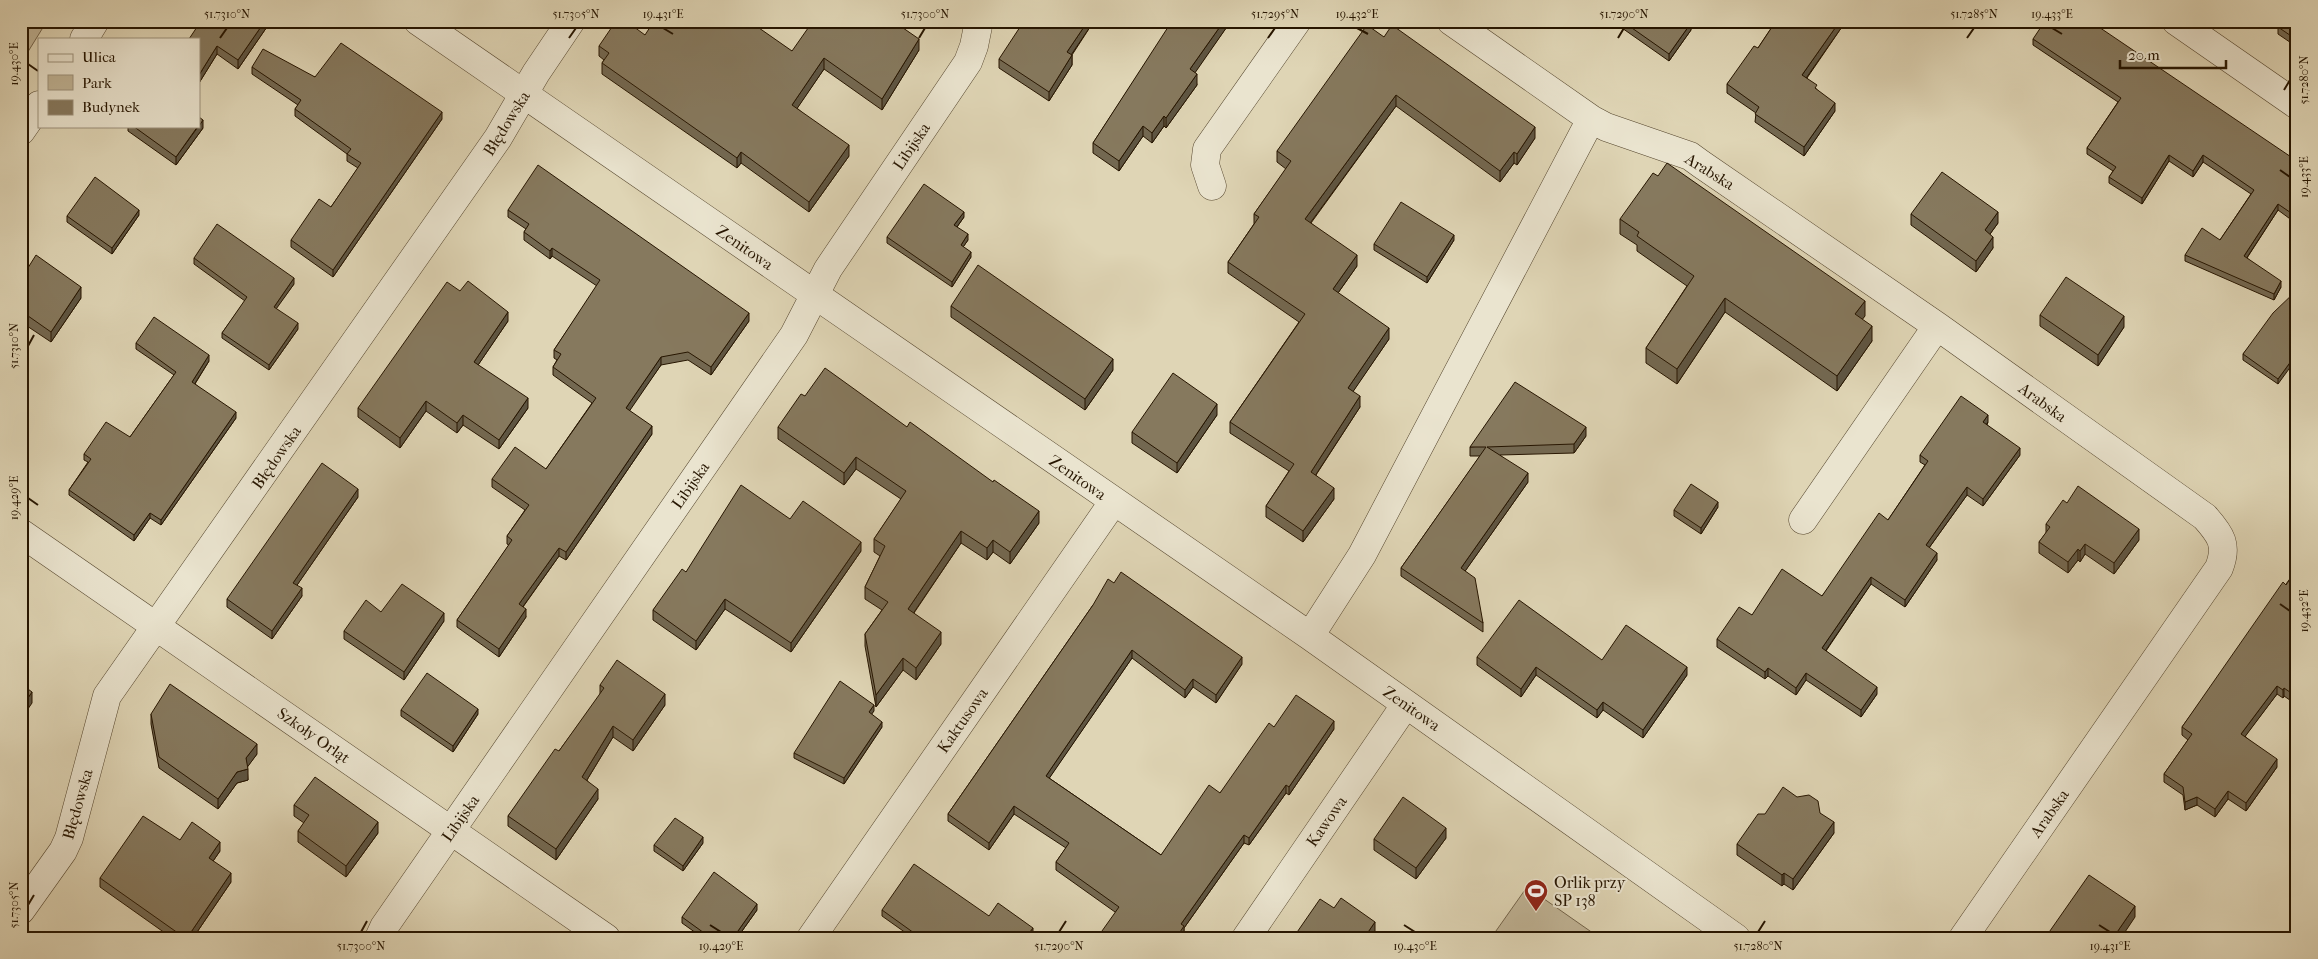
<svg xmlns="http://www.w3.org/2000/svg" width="2318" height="959" font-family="'IM FELL French Canon',serif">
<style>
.green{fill:#c0b496;stroke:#73644b}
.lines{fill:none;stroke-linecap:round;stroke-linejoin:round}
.minor-casing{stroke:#54452d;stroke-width:29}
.minor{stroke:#eae4cf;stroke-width:28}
.wall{fill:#736851;stroke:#261500}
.shaded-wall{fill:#5e5542;stroke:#261500}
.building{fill:#86795e;stroke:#261500}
.ticks{fill:none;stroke:#261500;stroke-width:2}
.labels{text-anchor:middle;stroke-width:4;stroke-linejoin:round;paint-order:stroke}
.street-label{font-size:16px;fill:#261500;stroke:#eae4cf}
.poi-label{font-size:16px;fill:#261500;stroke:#eae4cf;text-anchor:start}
.neatline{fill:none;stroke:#261500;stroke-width:2}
.ticks-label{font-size:12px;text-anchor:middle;fill:#261500}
</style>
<rect width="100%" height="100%" fill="#dfd5b5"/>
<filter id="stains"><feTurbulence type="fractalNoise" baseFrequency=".004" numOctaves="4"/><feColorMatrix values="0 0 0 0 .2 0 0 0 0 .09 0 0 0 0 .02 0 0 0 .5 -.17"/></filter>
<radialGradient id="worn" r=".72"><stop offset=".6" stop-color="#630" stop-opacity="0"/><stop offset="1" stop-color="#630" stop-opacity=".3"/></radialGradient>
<path class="green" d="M21 21H47L21 63Z
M1527 887 1600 938H1491Z"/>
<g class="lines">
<g class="minor-casing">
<path id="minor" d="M418 21 1310 636 1736 938
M1451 21 1591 119 1606 127 1690 156 1701 164 1937 326 2205 517C2221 535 2228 545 2219 568L1963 938
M2176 21 2297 105
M84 39 95 21
M21 131 39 105
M1212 186 1205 165 1207 149 1297 21
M1803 520 1937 326
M21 533 606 938
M1310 636 1362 555 1591 119
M21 910 63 851 69 838 107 696 498 138 536 73 571 21
M379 938 384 927 794 335 828 269 968 62 974 46 979 21
M811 938 1114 501
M1246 938 1406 704"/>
</g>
<use href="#minor" class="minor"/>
</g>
<path class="wall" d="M271 21 238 69 217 54 199 83V39Z
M1094 21 1072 55V65L1049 101 999 68V59Z
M1163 21H1231L1194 73 1197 85 1166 128 1164 126 1152 143 1143 136 1119 171 1093 153V143L1170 26Z
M1612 21H1688L1691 30 1669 61Z
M1776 21H1846L1807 78 1835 111 1804 156 1755 122 1756 113 1727 93V84L1758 48Z
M2269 21H2297V47L2278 34V28Z
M645 35 792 51 919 50 882 110 824 69 797 108 849 156 809 212 741 163 737 168 602 74V63L604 60 599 56V46Z
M1384 37 1535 138 1517 165 1514 163 1500 182 1396 106 1311 223 1357 266 1338 293 1389 339 1353 391 1360 407 1316 475 1334 499 1303 542 1266 517V506L1289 471 1230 433V422L1299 322 1228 273V262L1254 224V214L1286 169 1277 162V151Z
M2033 39 2297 161V224L2278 210 2247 258 2281 287 2274 300 2185 261V255L2220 240 2251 194 2203 162 2193 177 2169 161 2142 204 2109 183V177L2113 171 2087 154V148L2118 102 2033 45Z
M252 67 315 77 442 119 333 277 291 247V240L331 207 358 168 347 161V154L295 116V109L298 105 252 74Z
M128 126H199L203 128 176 165 128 131Z
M508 210 749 321 711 375 688 360 661 365 629 410 652 434 566 560 559 556 523 607 526 617 499 657 457 627V620L509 545 507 544V536L525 510 492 487V479L546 469 592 403 553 375V367L557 360 554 358V350L597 286 552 256 550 259 524 240V232L526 229 508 217Z
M1911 214 1998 223 1990 234 1993 248 1976 272 1911 225Z
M139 215 112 254 67 222V216Z
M964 217 957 227 968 240 963 247 971 257 952 287 887 243V237Z
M1620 219 1865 316 1862 319 1872 341 1837 391 1725 312 1677 384 1646 363V348L1687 286 1637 251V245L1620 234Z
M1454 240 1427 283 1374 250V244Z
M194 258 294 284 276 308 298 329 269 370 222 338V333L245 301 194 264Z
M21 279 81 298 51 342 21 322Z
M2297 290 2278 384 2243 360V354Z
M460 291 508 321 478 365 528 408 499 449 463 425 457 433 426 411 400 448 358 417V408Z
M951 306 1113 370 1085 410 951 317Z
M2040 315 2124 327 2098 366 2040 326Z
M136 343 209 361 195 384 236 418 161 525 150 518 134 541 69 495V490L88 462 84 460V454L130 437 174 375 136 349Z
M1217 415 1177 473 1132 443V432Z
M1988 422 1987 425 2020 455 1983 506 1967 495 1929 548 1937 560 1905 607 1871 584 1826 651 1877 694 1861 717 1806 680 1796 695 1768 676 1765 679 1717 647V639L1752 615 1822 596 1888 520 1925 465 1920 462V455Z
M778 427 1039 523 1010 564 993 552 987 560 961 543 914 613 941 644 916 680 903 670 876 707 865 646V634L882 610 865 599V587L880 556 874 552V539L901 499 856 469 844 485 778 439Z
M1586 436 1574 453 1500 455 1528 482 1465 571 1483 623V632L1401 576V568L1480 456H1470V447Z
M358 497 297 585 302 596 272 639 227 607V599Z
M1718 507 1701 534 1674 516V510Z
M790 519 861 551 791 652 725 609 696 650 653 620V610L686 572Z
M2046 524 2139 540 2114 574 2085 554 2080 562 2078 560 2068 573 2039 553V542L2046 533Z
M2297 569V705L2284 696 2283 698 2277 694 2245 736 2277 767 2246 811 2228 799 2215 817 2197 805 2185 810 2183 795 2164 782V774L2188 740 2182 735V727Z
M1093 605 1242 664 1216 703 1193 687 1185 698 1132 658 1049 778 1161 855 1220 793 1274 727 1334 729 1289 795 1286 793 1249 845 1244 843 1184 928V934L1115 912 1056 870V862L1066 848 1014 814 989 850 948 821V814Z
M381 612 444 621 404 680 344 639V631Z
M1477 657 1687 675 1643 738 1603 710 1597 718 1536 675 1521 697 1477 665Z
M600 685 665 705 633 751 613 737 587 780 598 799 556 860 508 826V816L559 751 600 695Z
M401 710 478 714 453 752 401 716Z
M874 711 871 714 882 727 844 784 794 758V753Z
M151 714 257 754 247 767 248 780 237 783 218 809 159 768 151 724Z
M294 805 378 833 346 877 298 842V831L304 823 294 816Z
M1820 813 1834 833 1793 890 1784 884 1782 886 1737 855V844Z
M1446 838 1416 879 1374 850V839Z
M180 840 220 851 213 861 231 882 193 938H172L100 887V878Z
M703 843 683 871 654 851V845Z
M757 910 737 938H703L682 923V917Z
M882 910 989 916 1033 933 1029 938H913L882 916Z"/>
<path class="shaded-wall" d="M265 21H271L238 69V60Z
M1088 21H1094L1067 61V52Z
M1224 21H1231L1190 80V69Z
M1840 21H1846L1802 84V75Z
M1691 23V30L1669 61V54Z
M919 39V50L882 110V99Z
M217 46V54L199 83V75Z
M1072 55V65L1049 101V92Z
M824 58V69L792 116V105Z
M1197 74V85L1166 128V118Z
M1396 95V106L1305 230V219Z
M1835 103V111L1804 156V147Z
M442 112V119L333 277V270Z
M1164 116V126L1152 143V133Z
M203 120V128L176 165V157Z
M1143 126V136L1119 171V161Z
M1535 127V138L1517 165V154Z
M849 145V156L809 212V202Z
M741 152V163L737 168V158Z
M1514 152V163L1500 182V171Z
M2169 155V161L2142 204V198Z
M2203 155V162L2193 177V171Z
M2278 204V210L2244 262V256Z
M139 210V215L112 254V248Z
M964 212V217L954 231V225Z
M1998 212V223L1985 241V230Z
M968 234V240L961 250V245Z
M1454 235V240L1427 283V277Z
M1993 237V248L1976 272V261Z
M552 248V256L550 259V251Z
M971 252V257L952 287V282Z
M1357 255V266L1333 300V289Z
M294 278V284L274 312V307Z
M2281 281V287L2274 300V294Z
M81 287V298L51 342V332Z
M1725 298V312L1677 384V369Z
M1865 301V316L1855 329V314Z
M508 312V321L474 371V362Z
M749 313V321L711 375V367Z
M2124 316V327L2098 366V355Z
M298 323V329L269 370V365Z
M1872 326V341L1837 391V376Z
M1389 328V339L1348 399V388Z
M2297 353V358L2278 384V379Z
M209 355V361L192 388V382Z
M661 357V365L626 416V408Z
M1113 359V370L1085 410V399Z
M1360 396V407L1311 482V472Z
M528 398V408L499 449V440Z
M426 401V411L400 448V438Z
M1217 404V415L1177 473V463Z
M236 412V418L161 525V520Z
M463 415V425L457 433V423Z
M1988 415V422L1983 429V422Z
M652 426V434L566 560V552Z
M1586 427V436L1574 453V444Z
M2020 448V455L1983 506V499Z
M856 457V469L844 485V473Z
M1528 473V482L1461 577V568Z
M1967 487V495L1926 552V545Z
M1334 488V499L1303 542V531Z
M358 489V497L293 591V583Z
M1718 502V507L1701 534V528Z
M1039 511V523L1010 564V552Z
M150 513V518L134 541V535Z
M2139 529V540L2114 574V563Z
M961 531V543L908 621V609Z
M993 540V552L987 560V548Z
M861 542V551L791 652V643Z
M2085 544V554L2080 562V551Z
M559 548V556L519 612V604Z
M2078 549V560L2068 573V562Z
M1937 553V560L1905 607V600Z
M1871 577V584L1822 656V648Z
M302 588V596L272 639V631Z
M725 599V609L696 650V641Z
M526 609V617L499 657V649Z
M444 613V621L404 680V672Z
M941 632V644L916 680V668Z
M1132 650V658L1046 783V776Z
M1242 657V664L1216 703V695Z
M903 658V670L876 707V695Z
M1536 667V675L1521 697V689Z
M1687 667V675L1643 738V730Z
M1768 668V676L1765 679V672Z
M1806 673V680L1796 695V688Z
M1193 679V687L1185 698V690Z
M2277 686V694L2241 742V734Z
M1877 687V694L1861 717V710Z
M2284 688V696L2283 698V690Z
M32 692V703L21 719V708Z
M665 694V705L633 751V740Z
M1603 702V710L1597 718V710Z
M874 705V711L869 718V712Z
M478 709V714L453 752V746Z
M1334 721V729L1289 795V787Z
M882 722V727L844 784V778Z
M613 726V737L582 788V777Z
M257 744V754L246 769V758Z
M2277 759V767L2246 811V803Z
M248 769V780L237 783 218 809V799L237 772Z
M1286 785V793L1249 845V838Z
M598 789V799L556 860V849Z
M2228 791V799L2215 817V809Z
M2197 797V805L2185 810V802Z
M1014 806V814L989 850V843Z
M378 822V833L346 877V866Z
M1834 822V833L1793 890V879Z
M1446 828V838L1416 879V868Z
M1244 835V843L1184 928V934L1182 938H1176L1181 924Z
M703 837V843L683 871V866Z
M220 842V851L209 867V858Z
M231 873V882L193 938H187Z
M1784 873V884L1782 886V875Z
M757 904V910L737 938H733Z
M2135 906V917L2121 938H2113Z
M1375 922V933L1371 938H1364Z
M1033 928V933L1029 938H1025Z"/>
<path class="building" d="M201 21H265L238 60 217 46 199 75V39H189Z
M616 21H626L645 35 654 21H749L792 51 813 21H893L919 39 882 99 824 58 792 105 849 145 809 202 741 152 737 158 602 63 609 53 599 46Z
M1024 21H1088L1067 52 1072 55 1049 92 999 59Z
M1172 21H1224L1190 69 1197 74 1166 118 1164 116 1152 133 1143 126 1119 161 1093 143Z
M1622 21H1688L1691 23 1669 54Z
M1776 21H1840L1802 75 1817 85 1815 88 1835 103 1804 147 1755 114 1759 107 1727 84 1754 46 1758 48Z
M2045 21H2090L2297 161V217L2278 204 2244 256 2281 281 2274 294 2185 255 2202 228 2220 240 2254 190 2203 155 2193 171 2169 155 2142 198 2109 177 2116 167 2087 148 2121 98 2033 39Z
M2279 21H2297V40L2278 27 2281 23Z
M1367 25 1384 37 1392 25 1535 127 1517 154 1514 152 1500 171 1396 95 1305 219 1357 255 1333 289 1389 328 1348 388 1360 396 1311 472 1334 488 1303 531 1266 506 1294 464 1230 422 1305 314 1228 262 1259 217 1254 214 1291 161 1277 151Z
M341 43 442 112 333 270 291 240 319 199 331 207 361 163 347 154 351 149 295 109 301 100 252 67 263 49 315 77Z
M199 117 203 120 199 126Z
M133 126H198L176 157Z
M1667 163 1865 301 1855 314 1872 326 1837 376 1725 298 1677 369 1646 348 1694 276 1637 236 1639 232 1620 219 1653 173 1658 176Z
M538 165 749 313 711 367 688 352 661 357 626 408 652 426 566 552 559 548 519 604 526 609 499 649 457 620 512 540 507 536 529 505 492 479 515 447 546 469 596 398 553 367 561 354 554 350 600 280 552 248 550 251 524 232 529 224 508 210Z
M1942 172 1998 212 1985 230 1993 237 1976 261 1911 214Z
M95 177 139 210 112 248 67 216Z
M924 184 964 212 954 225 968 234 961 245 971 252 952 282 887 237Z
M1401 202 1454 235 1427 277 1374 244Z
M217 224 294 278 274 307 298 323 269 365 222 333 247 297 194 258Z
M36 255 81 287 51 332 21 311V279Z
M978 265 1113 359 1085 399 951 306Z
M2066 277 2124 316 2098 355 2040 315Z
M468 281 508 312 474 362 528 398 499 440 463 415 457 423 426 401 400 438 358 408 447 282 460 291Z
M2297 290V353L2278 379 2243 354 2273 313Z
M154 317 209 355 192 382 236 412 161 520 150 513 134 535 69 490 91 459 84 454 106 422 130 437 176 372 136 343Z
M825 368 907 427 910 422 993 482 994 480 1039 511 1010 552 993 540 987 548 961 531 908 609 941 632 916 668 903 658 876 695 865 634 888 602 865 587 885 546 874 539 906 491 856 457 844 473 778 427 801 394 805 396Z
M1173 373 1217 404 1177 463 1132 432Z
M1515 382 1586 427 1574 444 1487 447 1528 473 1461 568 1475 578 1483 623 1401 568 1486 447H1470Z
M1961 396 1988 415 1983 422 2020 448 1983 499 1967 487 1926 545 1937 553 1905 600 1871 577 1822 648 1877 687 1861 710 1806 673 1796 688 1768 668 1765 672 1717 639 1739 607 1752 615 1782 569 1822 596 1879 513 1888 520 1928 461 1920 455Z
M322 463 358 489 293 583 302 588 272 631 227 599Z
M1691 484 1718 502 1701 528 1674 510Z
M741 485 790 519 803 501 861 542 791 643 725 599 696 641 653 610 682 569 686 572Z
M2078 486 2139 529 2114 563 2085 544 2080 551 2078 549 2068 562 2039 542 2050 527 2046 524 2063 500 2067 503Z
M2297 569V697L2284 688 2283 690 2277 686 2241 734 2277 759 2246 803 2228 791 2215 809 2197 797 2185 802 2183 787 2164 774 2192 734 2182 727 2283 582 2286 585Z
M1121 572 1242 657 1216 695 1193 679 1185 690 1132 650 1046 776 1161 855 1209 785 1220 793 1269 723 1274 727 1296 695 1334 721 1289 787 1286 785 1249 838 1244 835 1181 924 1184 926 1176 938H1097L1119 907 1056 862 1069 843 1014 806 989 843 948 814 1093 605 1108 579 1114 583Z
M402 584 444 613 404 672 344 631 366 600 381 612Z
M1519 600 1602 660 1626 625 1687 667 1643 730 1603 702 1597 710 1536 667 1521 689 1477 657Z
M617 660 665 694 633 740 613 726 582 777 598 789 556 849 508 816 555 749 559 751 604 688 600 685Z
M427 673 478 709 453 746 401 710Z
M840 681 874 705 869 712 882 722 844 778 794 753Z
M21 684 32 692 21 708Z
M170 684 257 744 246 758 248 769 237 772 218 799 159 757 151 714Z
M315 777 378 822 346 866 298 831 309 815 294 805Z
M1783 787 1797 797 1809 795 1818 801 1820 813 1834 822 1793 879 1784 873 1782 875 1737 844 1758 814H1765Z
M1403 797 1446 828 1416 868 1374 839Z
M143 816 180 840 192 822 220 842 209 858 231 873 187 938H185L100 878Z
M675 818 703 837 683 866 654 845Z
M914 864 989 916 998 903 1033 928 1025 938H921L882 910Z
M714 872 757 904 733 938H711L682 917Z
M2089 875 2135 906 2113 938H2045Z
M1341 898 1375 922 1364 938H1293L1320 899 1334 908Z"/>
<path class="ticks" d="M663 28 673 34M1357 28 1368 34M2052 28 2062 34M220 38 227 28M569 38 576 28M919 38 925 28M1268 38 1275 28M1618 38 1624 28M1967 38 1974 28M28 64 38 71M2284 90 2290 80M2280 170 2290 177M28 346 34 335M28 498 38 505M2280 604 2290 611M28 905 34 895M710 925 721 932M1404 925 1415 932M2099 925 2110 932M361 932 367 921M1059 932 1066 921M1758 932 1765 921"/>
<defs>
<g id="stadium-pin" transform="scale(1.25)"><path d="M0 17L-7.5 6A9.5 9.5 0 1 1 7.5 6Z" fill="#8f2418" stroke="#eae4cf"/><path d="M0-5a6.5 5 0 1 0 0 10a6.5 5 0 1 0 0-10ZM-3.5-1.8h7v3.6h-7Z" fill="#fff"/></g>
</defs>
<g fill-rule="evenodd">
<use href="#stadium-pin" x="1536" y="891"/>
</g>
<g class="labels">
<g class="street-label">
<text transform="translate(506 123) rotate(-58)" y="6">Błędowska</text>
<text transform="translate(911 146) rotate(-56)" y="6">Libijska</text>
<text transform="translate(1710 171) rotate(32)" y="6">Arabska</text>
<text transform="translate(745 247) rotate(35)" y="6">Zenitowa</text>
<text transform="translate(2043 402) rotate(36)" y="6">Arabska</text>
<text transform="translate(276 457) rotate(-55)" y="6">Błędowska</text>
<text transform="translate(1078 477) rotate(35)" y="6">Zenitowa</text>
<text transform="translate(690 485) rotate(-55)" y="6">Libijska</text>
<text transform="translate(1412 708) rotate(35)" y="6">Zenitowa</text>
<text transform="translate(962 720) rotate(-55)" y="6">Kaktusowa</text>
<text transform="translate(314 735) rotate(35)" y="6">Szkoły Orląt</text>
<text transform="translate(77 804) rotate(-74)" y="6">Błędowska</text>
<text transform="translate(2049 813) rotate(-55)" y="6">Arabska</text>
<text transform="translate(460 818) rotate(-55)" y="6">Libijska</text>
<text transform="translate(1326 821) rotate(-55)" y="6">Kawowa</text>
</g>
<g class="poi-label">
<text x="1554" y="888">Orlik przy<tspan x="1554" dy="18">SP 138</tspan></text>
</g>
</g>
<rect width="2318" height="959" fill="none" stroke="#dfd5b5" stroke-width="55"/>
<rect x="38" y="38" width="162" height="90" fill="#eae4cf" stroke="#9c917c"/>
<rect x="48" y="54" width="25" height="8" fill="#eae4cf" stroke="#9c917c"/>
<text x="82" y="62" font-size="15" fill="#261500">Ulica</text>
<rect x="48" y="75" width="25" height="15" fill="#c0b496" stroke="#9c917c"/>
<text x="82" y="88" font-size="15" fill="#261500">Park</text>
<rect x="48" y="100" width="25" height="15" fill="#86795e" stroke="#9c917c"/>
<text x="82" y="112" font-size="15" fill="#261500">Budynek</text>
<path d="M2120 60v8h106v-8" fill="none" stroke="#261500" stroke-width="2.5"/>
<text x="2128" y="60" font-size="15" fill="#261500" stroke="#eae4cf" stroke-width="4" paint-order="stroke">20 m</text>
<rect x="28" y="28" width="2262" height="904" class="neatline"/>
<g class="ticks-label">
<text x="227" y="18">51.7310°N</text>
<text x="576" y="18">51.7305°N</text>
<text x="663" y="18">19.431°E</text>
<text x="925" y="18">51.7300°N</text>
<text x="1275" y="18">51.7295°N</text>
<text x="1357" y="18">19.432°E</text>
<text x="1624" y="18">51.7290°N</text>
<text x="1974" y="18">51.7285°N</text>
<text x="2052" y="18">19.433°E</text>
<text transform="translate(14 64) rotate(-90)" y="4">19.430°E</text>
<text transform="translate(2304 80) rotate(-90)" y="4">51.7280°N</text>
<text transform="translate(2304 177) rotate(-90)" y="4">19.433°E</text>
<text transform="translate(14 346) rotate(-90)" y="4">51.7310°N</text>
<text transform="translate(14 498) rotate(-90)" y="4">19.429°E</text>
<text transform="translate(2304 611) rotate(-90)" y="4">19.432°E</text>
<text transform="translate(14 905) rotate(-90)" y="4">51.7305°N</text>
<text x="361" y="950">51.7300°N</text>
<text x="721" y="950">19.429°E</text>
<text x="1059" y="950">51.7290°N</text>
<text x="1415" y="950">19.430°E</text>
<text x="1758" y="950">51.7280°N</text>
<text x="2110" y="950">19.431°E</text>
</g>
<rect width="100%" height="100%" filter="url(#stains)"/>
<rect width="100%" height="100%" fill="url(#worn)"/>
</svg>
